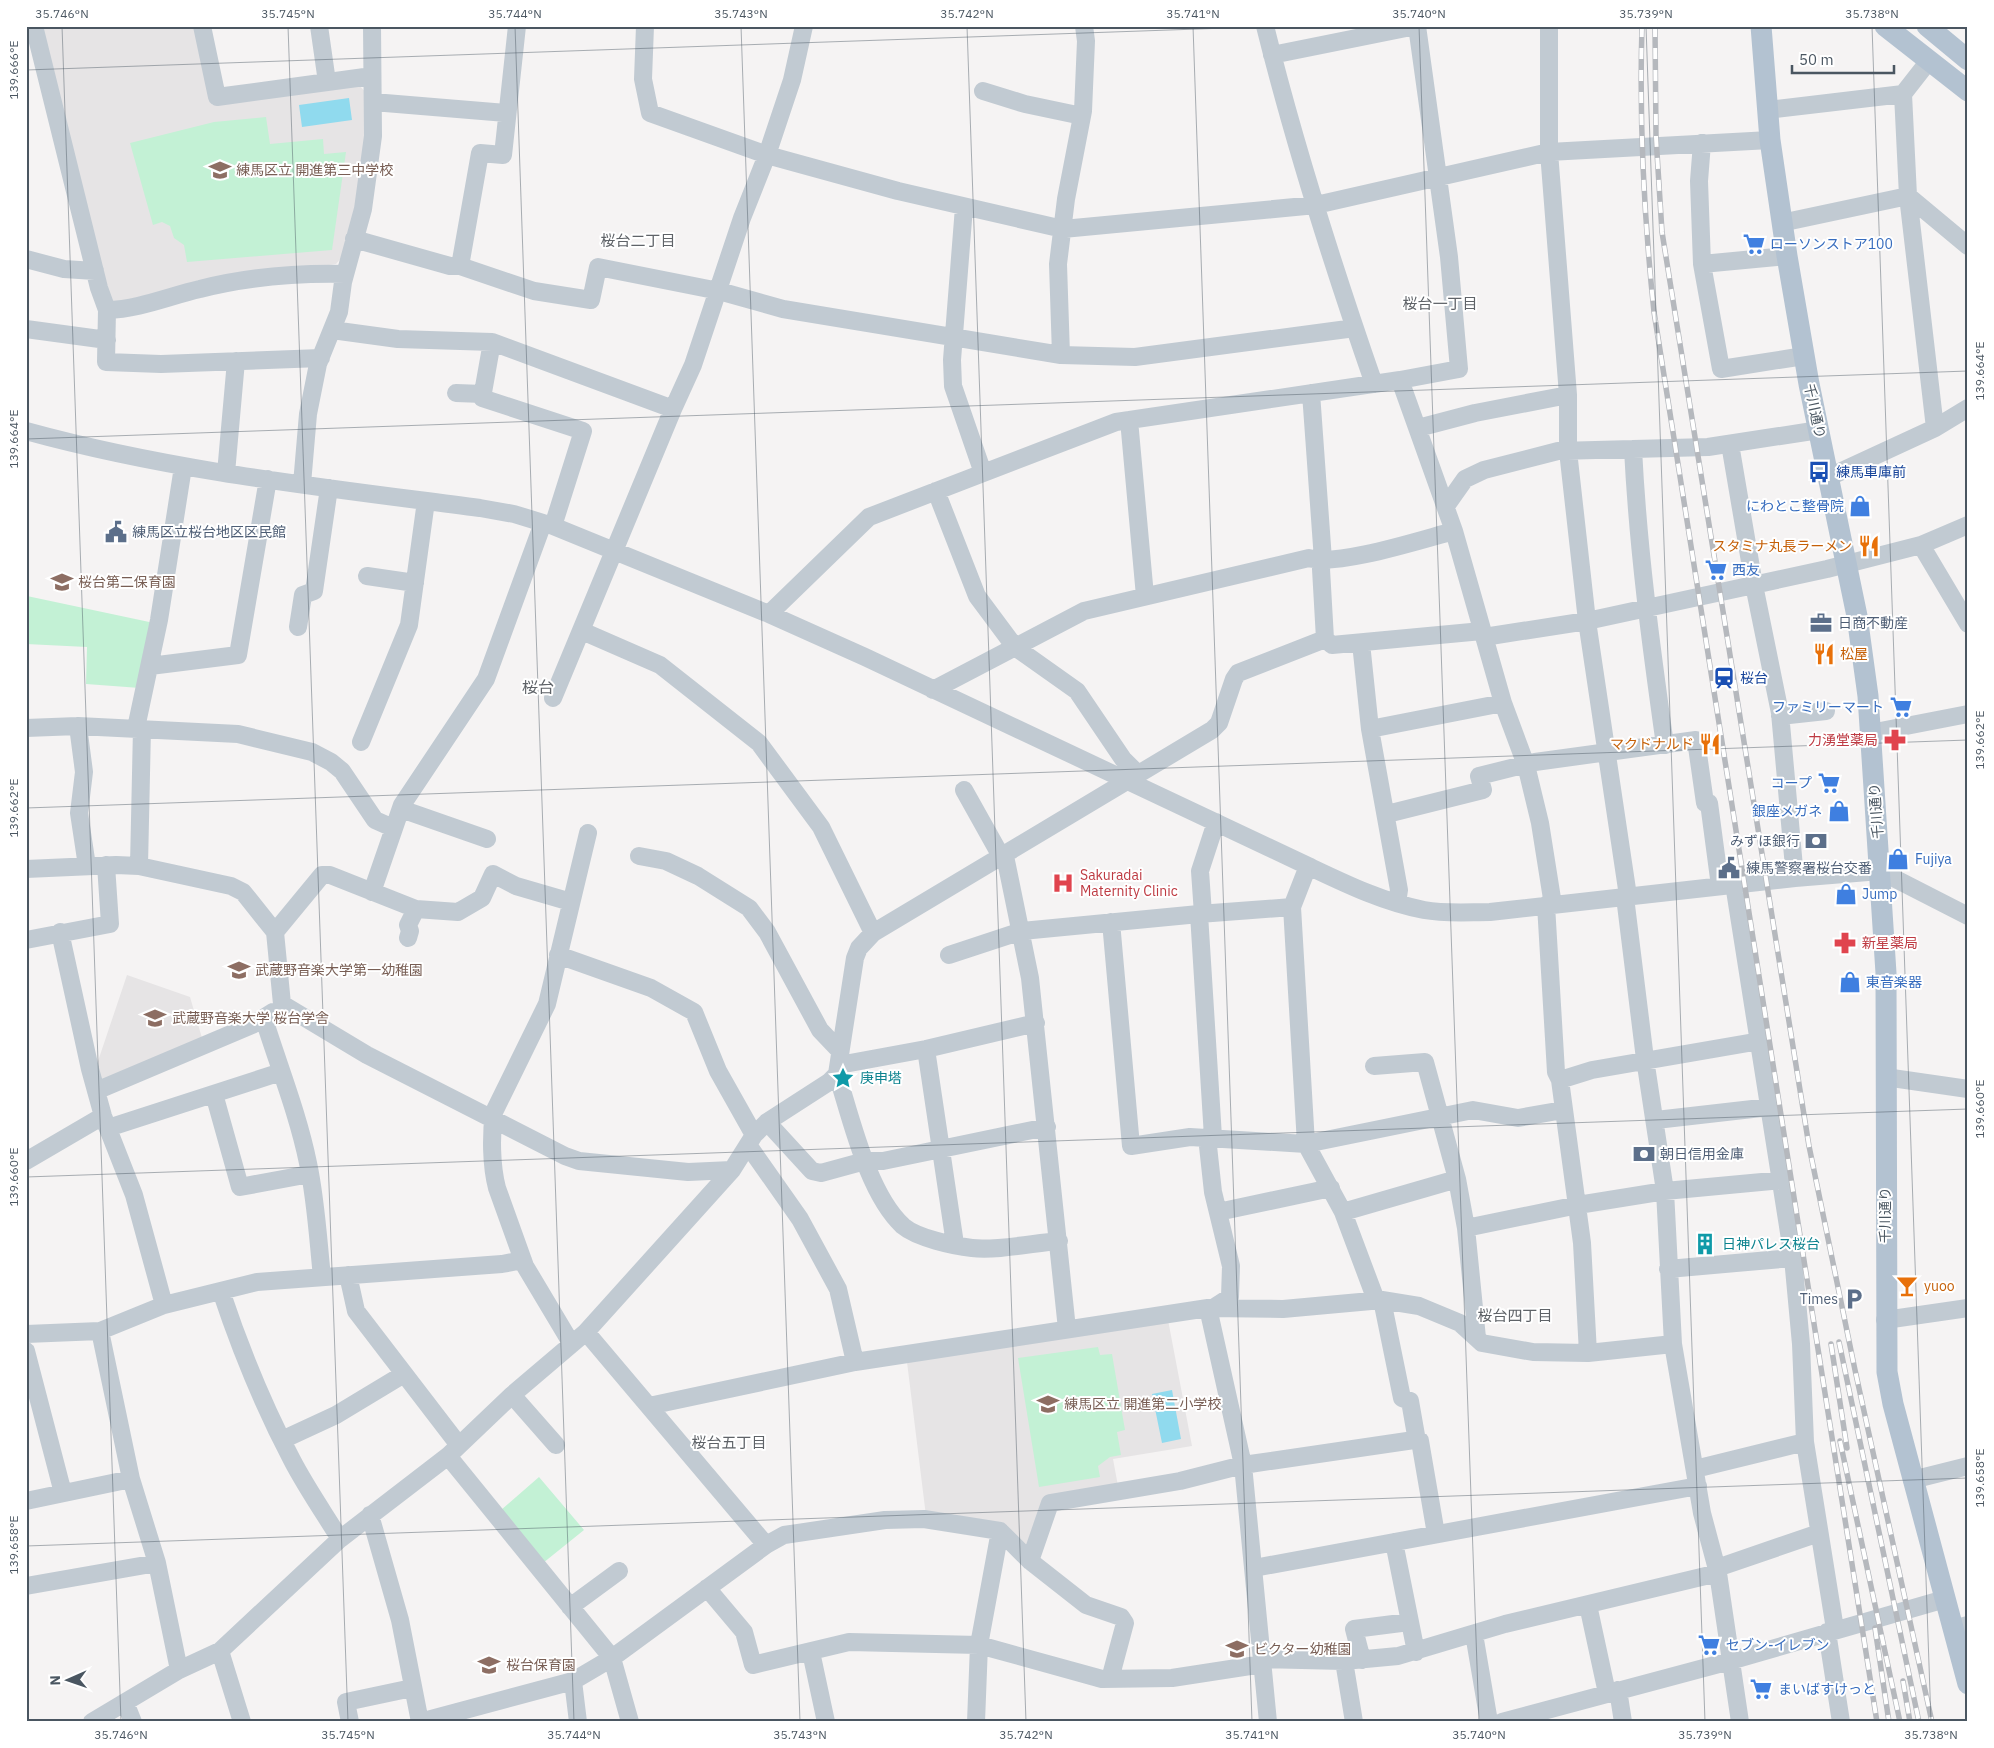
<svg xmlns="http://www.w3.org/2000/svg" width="1994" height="1748" font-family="'IBM Plex Sans','Noto Sans JP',sans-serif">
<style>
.education{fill:#e6e4e5}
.green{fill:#c3f1d5}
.water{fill:#90daee}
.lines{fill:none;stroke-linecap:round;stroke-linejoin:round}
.minor{stroke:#c1cad2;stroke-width:18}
.major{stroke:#b3c2d1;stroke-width:21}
.rail-casing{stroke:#b5b8bd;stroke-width:5.5}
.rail{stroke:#fff;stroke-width:4;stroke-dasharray:11;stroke-linecap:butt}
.ticks{fill:none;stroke:#4a5661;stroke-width:1;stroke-opacity:0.45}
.labels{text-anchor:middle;stroke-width:4;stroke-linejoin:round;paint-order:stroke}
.education-label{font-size:14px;fill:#785e54;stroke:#fff;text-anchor:start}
.shop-label{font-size:14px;fill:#366cbe;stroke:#fff;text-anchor:start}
.street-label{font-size:14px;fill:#4a5661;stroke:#fff}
.transit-label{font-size:14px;fill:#164399;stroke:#fff;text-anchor:start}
.service-label{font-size:14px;fill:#4e5e75;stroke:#fff;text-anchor:start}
.food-label{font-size:14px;fill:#c56008;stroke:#fff;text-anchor:end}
.health-label{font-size:14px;fill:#be3a42;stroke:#fff;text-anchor:start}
.culture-label{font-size:14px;fill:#0d838f;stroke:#fff;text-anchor:start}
.neighbourhood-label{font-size:15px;fill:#5f6368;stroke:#fff}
.quarter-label{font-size:16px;fill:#5f6368;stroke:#fff}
.neatline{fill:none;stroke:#4a5661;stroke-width:2}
.ticks-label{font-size:12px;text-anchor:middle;fill:#4a5661}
</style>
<rect width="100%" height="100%" fill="#f5f3f3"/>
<path class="education" d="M40 26H195L212 105 357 83 370 97 357 208 343 256 336 264 199 282 115 303 105 292Z
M127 975 190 997 202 1038 100 1081 96 1067Z
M1168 1320 1192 1446 1113 1459 1118 1486 1043 1499 1029 1547 926 1516 907 1362Z"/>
<path class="green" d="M266 117 270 144 323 139 324 154 346 152 332 250 187 262 184 245 174 238 170 226 162 222 153 225 130 143 214 122Z
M27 596 154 623 140 688 86 684 87 647 26 644Z
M1098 1347 1100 1355 1112 1354 1125 1430 1117 1432 1121 1455 1110 1457 1098 1466 1100 1477 1039 1487 1018 1358Z
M539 1477 584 1530 543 1563 501 1510Z"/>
<path class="water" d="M349 98 352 120 302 127 299 105Z
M1172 1390 1181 1439 1162 1443 1152 1394Z"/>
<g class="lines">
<path class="minor" d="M34 26 99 288 107 310C140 309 169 296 200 289 247 277 297 273 345 274
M202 26 217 97 372 76
M319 26 327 82
M645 26 643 79 650 113 767 155 898 191 1063 229 1316 205 1549 152 1770 140
M1265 26C1295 147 1333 266 1374 384
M1549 26V152L1568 395V451L1587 621 1628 896
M1272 55 1416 26
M1928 62 1903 94 1908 196 1935 428
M983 91 1025 104 1082 116
M373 102 506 113
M1767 110 1903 94
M1702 143 1699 181 1702 264 1721 369 1804 356
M964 207 952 360 953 386 983 473
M1781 223 1908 196 1968 246
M354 239 450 266H460L534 291 591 300 598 267 719 291 783 309 1061 355 1135 357 1355 328
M26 259 64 269 95 271
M1702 264 1787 256
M460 266 480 153 503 155 517 26
M107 310 106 362 161 364 321 358
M26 329 107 340
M332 330 398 339 492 342 673 409
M492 342 482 398 583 431 553 526
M1061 355 1058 264 1066 199 1083 111 1086 41 1084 26
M1400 380 1454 531 1503 703 1526 765 1540 823 1553 905
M456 393 483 394
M1311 393 1323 560 1321 569 1325 639 1332 645 1482 631
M1129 420 1145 596
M1418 428 1475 413 1568 395
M26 431C175 472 328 488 480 508L514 514 553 526 769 614 865 657 1308 866C1346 884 1383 902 1424 910 1446 914 1468 912 1490 912L1795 878 1880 871 1968 916
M1730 444 1754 585 1780 713 1795 878
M1633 449C1638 549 1651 646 1665 745
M226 473 236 361
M1829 477 1935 428 1968 408
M302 484 308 414 318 364 339 312 343 282 363 209 373 136 372 26
M936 491 977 596 1015 647 1077 691 1123 759 1139 775
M1446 506 1465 479 1484 470 1558 451 1708 447 1819 430
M1921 545 1968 624
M367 576 415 583
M769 614 869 517 1116 422 1400 380 1459 369 1449 257 1417 26
M298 627 303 595 314 591 329 488
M582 631 660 665 759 743 821 827 873 933
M1484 637 1587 621 1827 569 1921 545 1968 525
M1361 643 1370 729 1399 890 1397 903
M150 666 238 655 268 479
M933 690 1084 611 1309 558C1337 567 1423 539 1454 531
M553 698 673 409 693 365 742 218 767 155 792 80 804 26
M1780 716 1826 711
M78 726 84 772 79 813 87 866
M26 728 78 726 238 734 312 752 331 762 342 771 375 820 393 828
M136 728 159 620 183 467
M1370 729 1503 703
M1870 733 1968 714
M361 742 409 625 426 501
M964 790 1002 858
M1709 803 1720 886
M401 809 487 839
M1387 814 1483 790 1479 776 1535 762 1696 740 1705 803
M639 856 666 861 698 876 749 908 767 932 820 1030 840 1051
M1005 856 1030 978 1067 1329
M139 866 142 728
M1308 866 1292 907 1306 1144 1343 1212 1376 1300
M26 869 116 865 139 866 231 886 243 892 275 932 282 1004 367 1055 565 1156 579 1161 688 1172 732 1170
M1734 884 1793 1258 1801 1344 1805 1442 1835 1629
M372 892 402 805 486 679 543 523
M1625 897 1645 1059 1665 1191 1673 1344 1702 1513 1718 1573 1740 1722
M1546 905 1556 1072 1560 1080
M1199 914 1213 1137
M1203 914 1200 871 1216 822
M1111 922 1131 1146 1190 1137 1306 1144 1473 1110 1518 1118 1563 1110
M60 932 90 1069 103 1116 134 1195 164 1305
M275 932 322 875H330L416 909 458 912 482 898 493 874 516 886 571 902
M408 938 410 931 408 925 416 909
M26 940 110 924 106 865
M558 955 651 988 694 1012 718 1071 754 1135
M949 955 1022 931 1199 914 1292 907
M264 1019C279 1067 298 1114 308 1163 316 1200 318 1239 322 1277
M926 1049 955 1244
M839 1065 926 1049 1036 1023
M1374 1066 1425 1062 1457 1179 1466 1228 1477 1338
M837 1074C851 1118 868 1194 903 1226 917 1238 954 1246 972 1248 996 1251 1034 1243 1059 1241
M1885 1077 1968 1089
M96 1091 252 1025 273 1012
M214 1094 240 1187 310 1174
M1656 1120 1770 1107
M767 1122 812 1171 821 1173 865 1161H883L1047 1127
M108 1128 281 1072
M1207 1137 1213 1192 1231 1266 1230 1297 1213 1308
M748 1145 800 1219 838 1289 855 1362
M26 1161 103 1116
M1218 1212 1331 1188
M1343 1212 1457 1179
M1466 1228 1578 1205 1665 1191 1782 1180
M1668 1269 1793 1258
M348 1275 356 1311 458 1444
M221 1291C240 1348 264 1407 292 1460 306 1487 324 1513 340 1539
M1382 1300 1402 1398 1410 1401 1417 1441
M1208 1308 1243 1465 1268 1722
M1885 1320 1968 1308
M100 1331 131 1479 157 1563 179 1670
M586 1332 766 1545
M26 1334 100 1331 164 1305 257 1282 502 1264 523 1260
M571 1343 525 1266 497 1188C491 1165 491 1135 494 1112L547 1004 588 833
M26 1351 63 1493
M1588 1353 1582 1243 1560 1080 1592 1070 1760 1041
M512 1395 556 1445
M649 1406 855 1362 1208 1308 1283 1309 1382 1300 1419 1306 1460 1323 1482 1343 1533 1352 1588 1353 1673 1344
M282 1440 336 1415 404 1374
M448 1456 612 1658 630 1722
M1695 1469 1805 1442
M1912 1480 1968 1466
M26 1501 131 1479
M370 1515 400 1620 420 1722
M1394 1542 1416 1652
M1030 1561 1050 1503 1180 1481 1243 1465 1414 1440 1420 1441 1436 1534
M1254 1568 1698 1486
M1717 1568 1819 1533
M26 1586 157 1563
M707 1588 744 1632 753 1665 849 1642 979 1645 1102 1679 1172 1678 1263 1664
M1588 1605 1607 1693
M570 1607 619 1571
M1953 1629 1968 1625
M1827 1632 1841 1722
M1474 1634 1489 1722
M220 1651 242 1722
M811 1652 826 1722
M1262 1659 1344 1661 1398 1656 1505 1624 1718 1573
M1362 1660 1354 1629 1409 1622
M1344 1661 1354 1722
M573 1681 578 1722
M1618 1690 1623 1722
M125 1702 133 1722
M92 1722 179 1670 220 1651 340 1539 448 1456 512 1395 586 1332 732 1170 754 1135 767 1122 829 1082 837 1074 855 958 859 948 873 933 1212 730 1219 723 1234 679 1238 673 1325 639
M350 1722 346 1702 412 1688
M420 1722 573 1681 612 1658 766 1545 784 1535 885 1520 924 1519 1000 1531 1030 1561 1086 1605 1121 1617 1125 1623 1110 1679
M976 1722 979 1645 1000 1531
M1502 1722 1730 1661 1945 1599"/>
<path class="major" d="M1761 26 1770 140 1787 256 1809 384 1857 616 1868 696 1886 973 1887 1372 1893 1404 1968 1684
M1885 26 1968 91
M1927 26 1968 60"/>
<g class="rail-casing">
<path id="rail" d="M1642 26C1639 122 1644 217 1654 312L1877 1722
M1655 26 1656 137 1662 232 1809 1146 1855 1370 1932 1722
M1839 1342 1919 1722
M1831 1344 1847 1448
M1840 1441 1900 1722
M1875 1628 1889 1722
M1903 1681 1910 1722"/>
</g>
<use href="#rail" class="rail"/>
</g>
<path class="ticks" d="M62 26 121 1722M288 26 348 1722M515 26 574 1722M741 26 800 1722M967 26 1026 1722M1193 26 1252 1722M1419 26 1479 1722M1646 26 1705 1722M1872 26 1931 1722M26 70 1284 26M26 439 1968 371M26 808 1968 740M26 1177 1968 1109M26 1546 1968 1478"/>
<defs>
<g id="school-bare" transform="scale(1.725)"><path d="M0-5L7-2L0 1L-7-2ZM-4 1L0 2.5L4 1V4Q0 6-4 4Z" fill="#8d6e63" stroke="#fff" stroke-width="2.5" paint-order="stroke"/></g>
<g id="supermarket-bare" transform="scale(1.725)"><path d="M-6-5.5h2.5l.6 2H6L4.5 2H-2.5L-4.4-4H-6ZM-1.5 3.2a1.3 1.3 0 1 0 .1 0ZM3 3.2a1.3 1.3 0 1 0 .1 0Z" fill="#3f7fe0" stroke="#fff" stroke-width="2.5" paint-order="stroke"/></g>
<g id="bus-bare" transform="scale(1.725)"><path d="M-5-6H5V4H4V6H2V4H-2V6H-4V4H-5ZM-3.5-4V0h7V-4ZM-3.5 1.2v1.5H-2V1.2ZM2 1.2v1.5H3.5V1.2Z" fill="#1a4fb4" stroke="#fff" stroke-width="2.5" paint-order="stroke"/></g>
<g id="shop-bare" transform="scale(1.725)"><path d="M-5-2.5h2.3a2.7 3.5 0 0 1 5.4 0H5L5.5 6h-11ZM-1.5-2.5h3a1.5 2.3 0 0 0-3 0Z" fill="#3f7fe0" stroke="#fff" stroke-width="2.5" paint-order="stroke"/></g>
<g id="civic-bare" transform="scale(1.725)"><path d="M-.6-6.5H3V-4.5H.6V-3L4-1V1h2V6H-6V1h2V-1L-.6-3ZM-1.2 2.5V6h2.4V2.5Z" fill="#5c6f8a" stroke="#fff" stroke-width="2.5" paint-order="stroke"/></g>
<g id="restaurant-bare" transform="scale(1.725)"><path d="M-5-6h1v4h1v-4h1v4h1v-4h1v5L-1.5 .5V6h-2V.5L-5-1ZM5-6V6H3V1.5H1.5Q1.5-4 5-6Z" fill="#e8710a" stroke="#fff" stroke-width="2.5" paint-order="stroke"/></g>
<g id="office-bare" transform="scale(1.725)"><path d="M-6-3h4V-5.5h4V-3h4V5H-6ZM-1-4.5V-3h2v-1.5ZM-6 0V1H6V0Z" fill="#5c6f8a" stroke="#fff" stroke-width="2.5" paint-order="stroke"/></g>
<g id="station-bare" transform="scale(1.725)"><path d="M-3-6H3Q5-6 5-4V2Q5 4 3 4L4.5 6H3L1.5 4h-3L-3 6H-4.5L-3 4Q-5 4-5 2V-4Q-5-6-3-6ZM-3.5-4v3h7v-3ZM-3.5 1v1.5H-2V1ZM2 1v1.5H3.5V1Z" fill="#1a4fb4" stroke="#fff" stroke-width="2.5" paint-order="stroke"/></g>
<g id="pharmacy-bare" transform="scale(1.725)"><path d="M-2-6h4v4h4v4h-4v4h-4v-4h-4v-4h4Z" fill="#e0444e" stroke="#fff" stroke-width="2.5" paint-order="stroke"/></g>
<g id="bank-bare" transform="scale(1.725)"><path d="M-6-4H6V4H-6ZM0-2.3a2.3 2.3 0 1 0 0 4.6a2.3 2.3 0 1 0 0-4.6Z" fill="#5c6f8a" stroke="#fff" stroke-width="2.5" paint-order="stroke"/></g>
<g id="hospital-bare" transform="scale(1.725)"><path d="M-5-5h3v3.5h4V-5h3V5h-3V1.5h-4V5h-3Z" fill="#e0444e" stroke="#fff" stroke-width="2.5" paint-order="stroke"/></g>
<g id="university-bare" transform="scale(1.725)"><path d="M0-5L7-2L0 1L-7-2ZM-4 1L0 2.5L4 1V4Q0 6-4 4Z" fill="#8d6e63" stroke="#fff" stroke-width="2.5" paint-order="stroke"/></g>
<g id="sight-bare" transform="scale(1.725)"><path d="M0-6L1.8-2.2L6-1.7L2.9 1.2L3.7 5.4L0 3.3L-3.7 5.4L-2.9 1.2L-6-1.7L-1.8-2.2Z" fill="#0f9aa8" stroke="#fff" stroke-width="2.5" paint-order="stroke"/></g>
<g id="building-bare" transform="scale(1.725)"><path d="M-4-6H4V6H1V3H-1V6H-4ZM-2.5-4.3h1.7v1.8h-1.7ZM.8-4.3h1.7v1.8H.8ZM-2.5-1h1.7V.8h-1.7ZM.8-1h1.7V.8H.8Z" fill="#0f9aa8" stroke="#fff" stroke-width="2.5" paint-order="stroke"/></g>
<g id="bar-bare" transform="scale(1.725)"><path d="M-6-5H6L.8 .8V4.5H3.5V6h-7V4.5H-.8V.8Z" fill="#e8710a" stroke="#fff" stroke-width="2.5" paint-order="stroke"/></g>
<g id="parking-bare" transform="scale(1.725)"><path d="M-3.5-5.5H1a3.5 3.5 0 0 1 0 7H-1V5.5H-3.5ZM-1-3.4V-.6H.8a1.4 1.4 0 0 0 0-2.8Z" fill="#5c6f8a" stroke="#fff" stroke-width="2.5" paint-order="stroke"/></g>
</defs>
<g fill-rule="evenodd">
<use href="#school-bare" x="220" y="170"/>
<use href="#supermarket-bare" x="1754" y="244"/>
<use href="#bus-bare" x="1819" y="472"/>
<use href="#shop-bare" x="1860" y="506"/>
<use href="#civic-bare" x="116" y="532"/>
<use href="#restaurant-bare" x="1869" y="546"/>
<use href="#supermarket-bare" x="1716" y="570"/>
<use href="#school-bare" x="62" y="582"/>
<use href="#office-bare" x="1821" y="623"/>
<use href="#restaurant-bare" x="1824" y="654"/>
<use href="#station-bare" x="1724" y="678"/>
<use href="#supermarket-bare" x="1901" y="707"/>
<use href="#pharmacy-bare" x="1895" y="740"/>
<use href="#restaurant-bare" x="1710" y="744"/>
<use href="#supermarket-bare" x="1829" y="783"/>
<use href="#shop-bare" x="1839" y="811"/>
<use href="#bank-bare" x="1816" y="841"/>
<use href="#shop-bare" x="1898" y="859"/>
<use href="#civic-bare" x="1729" y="868"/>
<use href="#hospital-bare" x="1063" y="883"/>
<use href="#shop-bare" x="1846" y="894"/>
<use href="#pharmacy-bare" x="1845" y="943"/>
<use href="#school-bare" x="239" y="970"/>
<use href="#shop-bare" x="1850" y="982"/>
<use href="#university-bare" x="155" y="1018"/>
<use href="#sight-bare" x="843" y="1078"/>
<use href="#bank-bare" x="1644" y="1154"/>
<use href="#building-bare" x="1705" y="1244"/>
<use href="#bar-bare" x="1907" y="1286"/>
<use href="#parking-bare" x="1854" y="1299"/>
<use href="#school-bare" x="1048" y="1404"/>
<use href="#supermarket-bare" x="1709" y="1645"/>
<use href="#school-bare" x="1237" y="1649"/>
<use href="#school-bare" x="489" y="1665"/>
<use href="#supermarket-bare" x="1761" y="1689"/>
</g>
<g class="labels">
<g class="education-label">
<text x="236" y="175">練馬区立 開進第三中学校</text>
<text x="78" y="587">桜台第二保育園</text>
<text x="255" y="975">武蔵野音楽大学第一幼稚園</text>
<text x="172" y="1023">武蔵野音楽大学 桜台学舎</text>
<text x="1064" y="1409">練馬区立 開進第二小学校</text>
<text x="1254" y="1654">ビクター幼稚園</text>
<text x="506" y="1670">桜台保育園</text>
</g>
<g class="shop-label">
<text x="1770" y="249">ローソンストア100</text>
<text x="1844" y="511" text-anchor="end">にわとこ整骨院</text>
<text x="1732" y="575">西友</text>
<text x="1884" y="712" text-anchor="end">ファミリーマート</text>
<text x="1812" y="788" text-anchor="end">コープ</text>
<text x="1822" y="816" text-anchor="end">銀座メガネ</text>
<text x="1915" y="864">Fujiya</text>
<text x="1862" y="899">Jump</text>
<text x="1866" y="987">東音楽器</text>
<text x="1726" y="1650">セブン-イレブン</text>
<text x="1778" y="1694">まいばすけっと</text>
</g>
<g class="street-label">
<text transform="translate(1815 411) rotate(78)" y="5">千川通り</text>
<text transform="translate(1876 811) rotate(-94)" y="5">千川通り</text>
<text transform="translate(1885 1215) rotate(-90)" y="5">千川通り</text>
</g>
<g class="transit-label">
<text x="1836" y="477">練馬車庫前</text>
<text x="1740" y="683">桜台</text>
</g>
<g class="service-label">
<text x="132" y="537">練馬区立桜台地区区民館</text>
<text x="1838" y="628">日商不動産</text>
<text x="1800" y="846" text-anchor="end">みずほ銀行</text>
<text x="1746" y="873">練馬警察署桜台交番</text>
<text x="1660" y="1159">朝日信用金庫</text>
<text x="1838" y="1304" text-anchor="end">Times</text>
</g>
<g class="food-label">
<text x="1852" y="551">スタミナ丸長ラーメン</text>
<text x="1840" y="659" text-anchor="start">松屋</text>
<text x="1694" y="749">マクドナルド</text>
<text x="1924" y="1291" text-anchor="start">yuoo</text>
</g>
<g class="health-label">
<text x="1878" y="745" text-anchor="end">力湧堂薬局</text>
<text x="1080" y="880">Sakuradai<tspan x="1080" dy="16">Maternity Clinic</tspan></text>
<text x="1862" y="948">新星薬局</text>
</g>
<g class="culture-label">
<text x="860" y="1083">庚申塔</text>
<text x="1722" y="1249">日神パレス桜台</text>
</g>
<g class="neighbourhood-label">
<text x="638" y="246">桜台二丁目</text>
<text x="1440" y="309">桜台一丁目</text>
<text x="1515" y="1321">桜台四丁目</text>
<text x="729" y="1448">桜台五丁目</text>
</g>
<g class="quarter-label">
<text x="538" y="693">桜台</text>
</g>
</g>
<rect width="1994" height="1748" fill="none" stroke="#ffffff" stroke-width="55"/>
<g transform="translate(68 1680) rotate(268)" stroke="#ffffff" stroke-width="4" paint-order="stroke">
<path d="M0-4L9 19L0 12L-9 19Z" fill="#4a5661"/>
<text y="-8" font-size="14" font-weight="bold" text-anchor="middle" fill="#4a5661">N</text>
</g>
<path d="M1792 65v8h102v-8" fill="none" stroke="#4a5661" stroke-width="2.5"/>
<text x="1799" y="65" font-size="15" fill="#4a5661" stroke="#ffffff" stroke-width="4" paint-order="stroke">50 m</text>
<rect x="28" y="28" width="1938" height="1692" class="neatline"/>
<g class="ticks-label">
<text x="62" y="18">35.746°N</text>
<text x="288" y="18">35.745°N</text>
<text x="515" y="18">35.744°N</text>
<text x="741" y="18">35.743°N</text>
<text x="967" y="18">35.742°N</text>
<text x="1193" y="18">35.741°N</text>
<text x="1419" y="18">35.740°N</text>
<text x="1646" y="18">35.739°N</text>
<text x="1872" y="18">35.738°N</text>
<text transform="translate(14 70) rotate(-90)" y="4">139.666°E</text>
<text transform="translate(1980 371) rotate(-90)" y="4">139.664°E</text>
<text transform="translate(14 439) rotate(-90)" y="4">139.664°E</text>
<text transform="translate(1980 740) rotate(-90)" y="4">139.662°E</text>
<text transform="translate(14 808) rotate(-90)" y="4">139.662°E</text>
<text transform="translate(1980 1109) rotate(-90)" y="4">139.660°E</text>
<text transform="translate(14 1177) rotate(-90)" y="4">139.660°E</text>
<text transform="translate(1980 1478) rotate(-90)" y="4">139.658°E</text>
<text transform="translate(14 1545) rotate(-90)" y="4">139.658°E</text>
<text x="121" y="1739">35.746°N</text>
<text x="348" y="1739">35.745°N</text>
<text x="574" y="1739">35.744°N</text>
<text x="800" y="1739">35.743°N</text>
<text x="1026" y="1739">35.742°N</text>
<text x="1252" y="1739">35.741°N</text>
<text x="1479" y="1739">35.740°N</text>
<text x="1705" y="1739">35.739°N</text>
<text x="1931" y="1739">35.738°N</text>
</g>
</svg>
